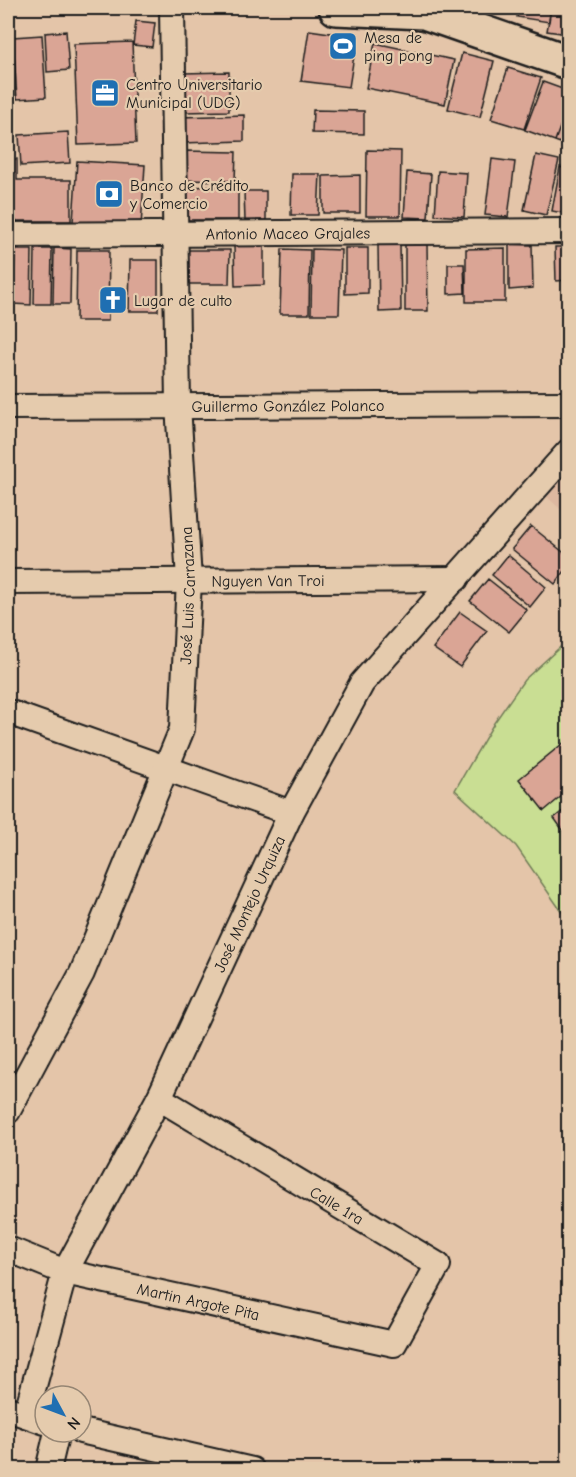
<svg xmlns="http://www.w3.org/2000/svg" width="576" height="1477" font-family="'Comic Neue',sans-serif">
<style>
.built{fill:#ddb8a0}
.green{fill:#c9de93;stroke:#727d58;stroke-width:1.5}
.building{fill:#daa595;stroke:#1c1c1c;stroke-width:1.5}
.lines{fill:none;stroke-linecap:round;stroke-linejoin:round}
.minor-casing{stroke:#1c1c1c;stroke-width:28}
.secondary-casing{stroke:#1c1c1c;stroke-width:38}
.minor{stroke:#e5cbad;stroke-width:24}
.secondary{stroke:#e5cbad;stroke-width:33}
.labels{text-anchor:middle;stroke-width:4.5;stroke-linejoin:round;paint-order:stroke}
.poi-label{font-size:16px;fill:#1c1c1c;stroke:#e5cbad;text-anchor:start}
.street-label{font-size:16px;fill:#1c1c1c;stroke:#e5cbad}
</style>
<rect width="100%" height="100%" fill="#e4c5a9"/>
<filter id="ink" filterUnits="userSpaceOnUse"><feTurbulence type="fractalNoise" baseFrequency=".0167" numOctaves="2"/><feDisplacementMap in="SourceGraphic" scale="12" xChannelSelector="R" yChannelSelector="G"/><feConvolveMatrix kernelMatrix="1 2 1 2 8 2 1 2 1" color-interpolation-filters="sRGB"/></filter>
<g filter="url(#ink)">
<path class="built" d="M568 473V516L547 497Z"/>
<path class="green" d="M568 640V916L564 915 516 846 455 790 494 723 524 680Z"/>
<path class="building" d="M519 8H551L549 22 517 17Z
M551 8H568V34L547 31Z
M136 21 155 23 152 47 133 45Z
M309 30 357 37 349 87 301 81Z
M8 31H10L15 96H8Z
M66 31 69 70 47 72 45 33Z
M42 35 46 97 17 99 13 37Z
M132 42 136 143 78 145 74 44Z
M375 43 454 60 445 104 366 88Z
M462 53 494 61 480 117 448 109Z
M508 68 541 78 524 129 491 119Z
M229 72V111L184 112 183 73Z
M543 82 568 91V105L555 141 525 130Z
M568 105V146L555 141Z
M313 110 364 111V134L312 133Z
M244 115V141L182 143 181 117Z
M68 132 70 163 21 166 19 135Z
M367 150 401 151 400 216H366Z
M183 151 236 152 235 181 182 180Z
M536 155 559 160 546 215 524 210Z
M8 159H17V180H71V221H8Z
M492 159 515 162 508 217 485 215Z
M77 161 145 165 141 227 73 222Z
M560 167 568 169V214L552 211Z
M438 171 467 173 464 217 435 215Z
M407 172 431 174 428 218 404 217Z
M292 174H320L318 215H291Z
M360 175V213H323V176Z
M238 186V220H182V187Z
M244 191H266V220L245 221Z
M400 244 401 311 379 312 378 245Z
M427 244 428 311H405V245Z
M509 244 532 245 533 288 509 290Z
M234 246H264V285L235 286Z
M555 247H568V280L556 281Z
M54 248 71 249 70 304H53Z
M345 248H368V293L345 294Z
M505 248V302H466V249Z
M35 249H52L51 304H34Z
M282 249 310 250 309 314H280Z
M312 249 341 250 339 314H311Z
M8 250H12V295H8Z
M15 250H32L31 305 13 304Z
M77 250H109L108 321H76Z
M183 250H230L229 284H183Z
M130 260H158V311H129Z
M448 264H464L465 293 448 294Z
M531 526 568 556V567L555 584 512 549Z
M508 555 546 587 530 607 492 575Z
M488 579 527 610 509 632 470 601Z
M460 612 487 631 460 667 433 648Z
M567 740 568 791 544 811 519 779Z
M568 807V835L567 836 554 818Z"/>
<g class="lines">
<g class="minor-casing">
<g id="minor">
<path id="s1" d="M8 235 568 231"/>
<path id="s2" d="M8 407 568 404"/>
<path id="s3" d="M8 582 456 579"/>
<path d="M8 712 291 813"/>
<path id="s4" d="M8 1111 82 973 182 729 189 580 178 405 172 8"/>
<path id="s5" d="M8 1249 65 1272 394 1344 438 1265 159 1098"/>
<path d="M8 1409 45 1422"/>
<path id="s6" d="M26 1415 65 1272 159 1098 291 813 362 683 568 452"/>
<path d="M81 1431 252 1470"/>
<path d="M48 1470 57 1432"/>
</g>
</g>
<g class="secondary-casing">
<path id="secondary" d="M336 8 424 12 568 62"/>
</g>
<use href="#minor" class="minor"/>
<use href="#secondary" class="secondary"/>
</g>
</g>
<defs>
<g id="stadium-square" transform="scale(1.5)"><rect x="-9" y="-9" width="18" height="18" rx="4" fill="#1f6fb2" stroke="#e5cbad"/><path d="M0-5a6.5 5 0 1 0 0 10a6.5 5 0 1 0 0-10ZM-3.5-1.8h7v3.6h-7Z" fill="#fff"/></g>
<g id="office-square" transform="scale(1.5)"><rect x="-9" y="-9" width="18" height="18" rx="4" fill="#1f6fb2" stroke="#e5cbad"/><path d="M-6-3h4V-5.5h4V-3h4V5H-6ZM-1-4.5V-3h2v-1.5ZM-6 0V1H6V0Z" fill="#fff"/></g>
<g id="bank-square" transform="scale(1.5)"><rect x="-9" y="-9" width="18" height="18" rx="4" fill="#1f6fb2" stroke="#e5cbad"/><path d="M-6-4H6V4H-6ZM0-2.3a2.3 2.3 0 1 0 0 4.6a2.3 2.3 0 1 0 0-4.6Z" fill="#fff"/></g>
<g id="church-square" transform="scale(1.5)"><rect x="-9" y="-9" width="18" height="18" rx="4" fill="#1f6fb2" stroke="#e5cbad"/><path d="M-1.2-6h2.4v3.5h3.3v2.4h-3.3V6h-2.4V-.1h-3.3v-2.4h3.3Z" fill="#fff"/></g>
</defs>
<g fill-rule="evenodd">
<use href="#stadium-square" x="343" y="46"/>
<use href="#office-square" x="105" y="93"/>
<use href="#bank-square" x="109" y="194"/>
<use href="#church-square" x="113" y="300"/>
</g>
<g class="labels">
<g class="poi-label">
<text x="364" y="43">Mesa de<tspan x="364" dy="18">ping pong</tspan></text>
<text x="126" y="90">Centro Universitario<tspan x="126" dy="18">Municipal (UDG)</tspan></text>
<text x="130" y="191">Banco de Crédito<tspan x="130" dy="18">y Comercio</tspan></text>
<text x="134" y="306">Lugar de culto</text>
</g>
<g class="street-label">
<text dy="6" stroke="none"><textPath href="#s1" startOffset="280">Antonio Maceo Grajales</textPath></text>
<text dy="6" stroke="none"><textPath href="#s2" startOffset="280">Guillermo González Polanco</textPath></text>
<text dy="6" stroke="none"><textPath href="#s3" startOffset="260">Nguyen Van Troi</textPath></text>
<text dy="6" stroke="none"><textPath href="#s4" startOffset="554">José Luis Carrazana</textPath></text>
<text dy="6" stroke="none"><textPath href="#s6" startOffset="560">José Montejo Urquiza</textPath></text>
<text transform="translate(337 1205) rotate(31)" y="6">Calle 1ra</text>
<text dy="6" stroke="none"><textPath href="#s5" startOffset="198">Martin Argote Pita</textPath></text>
</g>
</g>
<rect width="576" height="1477" fill="none" stroke="#e5cbad" stroke-width="30"/>
<rect x="15" y="15" width="546" height="1447" fill="none" stroke="#1c1c1c" stroke-width="2" filter="url(#ink)"/>
<g transform="translate(63 1414) rotate(131)"><circle r="28" fill="#e5cbad" stroke="#958573" stroke-width="1.5"/>
<path d="M0-4.5L10 22L0 15L-10 22Z" fill="#1f6fb2"/>
<text y="-9" font-size="16" font-weight="bold" text-anchor="middle" fill="#1c1c1c">N</text>
</g>
</svg>
